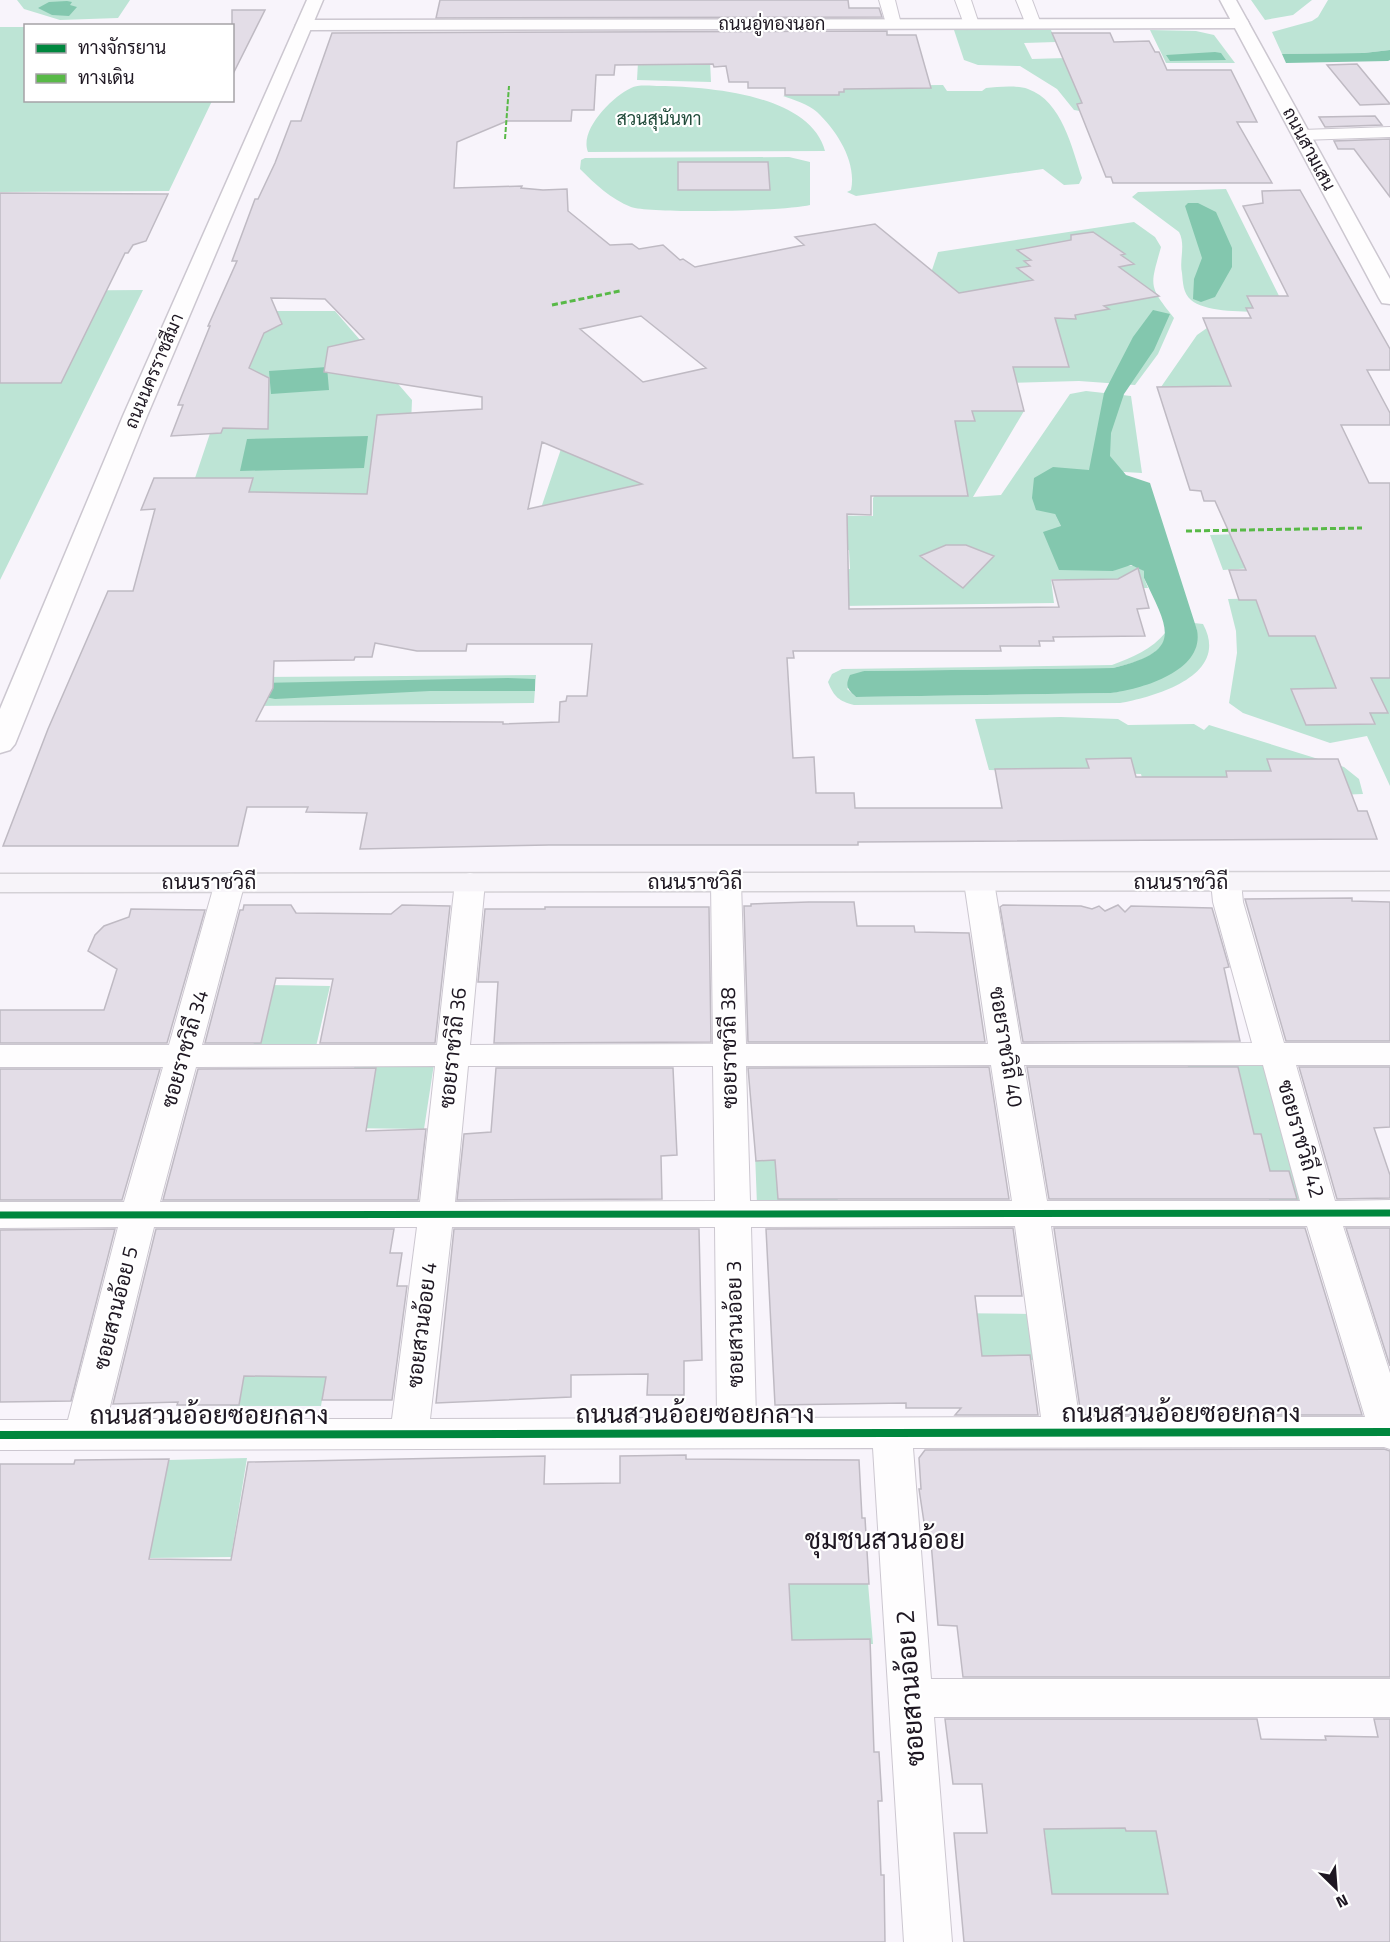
<svg xmlns="http://www.w3.org/2000/svg" width="1390" height="1942" font-family="'Titillium Web',Sarabun,sans-serif">
<style>
.green{fill:#bde4d5}
.water{fill:#83c7ae}
.building{fill:#e3dde7;stroke:#bfbac3;stroke-width:1.5;fill-rule:evenodd}
.lines{fill:none;stroke-linecap:round;stroke-linejoin:round}
.minor-casing{stroke:#ccc7d0;stroke-width:2}
.tertiary-casing{stroke:#ccc7d0;stroke-width:3}
.secondary-casing{stroke:#ccc7d0;stroke-width:3}
.primary-casing{stroke:#d4d1d6;stroke-width:3}
.minor{fill:#fefdfe;fill-rule:evenodd}
.tertiary{fill:#fefdfe;fill-rule:evenodd}
.secondary{fill:#fefdfe;fill-rule:evenodd}
.primary{fill:#f7f4f9;fill-rule:evenodd}
.quiet-far1{stroke:#58b947;stroke-width:2;stroke-dasharray:5 2;stroke-linecap:butt}
.quiet{stroke:#58b947;stroke-width:3;stroke-dasharray:6 3;stroke-linecap:butt}
.cycleway-far1-casing{stroke:#fff;stroke-width:10}
.cycleway-casing{stroke:#fff;stroke-width:12}
.cycleway-far1{stroke:#00873e;stroke-width:7}
.cycleway{stroke:#00873e;stroke-width:8}
.labels{text-anchor:middle;stroke-width:4.5;stroke-linejoin:round;paint-order:stroke}
.far-street-label{font-size:18px;fill:#1e1722;stroke:#fff}
.far-park-label{font-size:18px;fill:#224c3b;stroke:#fff}
.street-label{font-size:21px;fill:#1e1722;stroke:#fff}
.near-street-label{font-size:26px;fill:#1e1722;stroke:#fff}
.near-neighbourhood-label{font-size:27px;fill:#1e1722;stroke:#fff}
</style>
<rect width="100%" height="100%" fill="#f8f4fb"/>
<path class="green" d="M17 0H130L118 18 60 20 24 9Z
M1251 0H1312L1293 15 1265 20Z
M1328 0H1390V50L1364 53 1282 54 1272 32 1312 21 1318 17Z
M0 27H25L26 100 212 101 169 191 0 192Z
M954 30H1051L1056 42 1024 43 1032 59 1065 58 1078 93 1129 92 1080 111 1074 110 1057 89 1020 66 978 65 964 60Z
M1150 30 1196 31 1214 35 1235 63H1166Z
M710 61 711 82 637 80 638 62Z
M943 85 947 91H982L986 88C998 87 1016 85 1028 89 1062 101 1072 148 1082 178L1079 184 1064 185 1043 169 856 196 847 192 851 190C857 162 837 131 817 112 808 104 794 100 783 96L817 86Z
M660 86C708 87 810 94 825 151L588 152C579 130 612 97 631 88 638 84 652 86 660 86Z
M789 157 810 162V205C788 211 651 214 631 207 611 199 595 184 580 169L581 160 585 158Z
M1226 189 1287 312C1263 311 1208 315 1191 300 1183 293 1183 283 1182 273 1179 260 1186 245 1179 232L1132 197 1138 192Z
M1134 222 1155 237 1161 247C1150 287 1148 285 1174 318L1158 354 1135 385 1079 381 941 385 928 282 938 252Z
M143 290 0 580V291Z
M251 311H335L412 400 410 449 466 499 190 493Z
M1207 328 1231 386 1161 387 1197 335Z
M1086 391 1131 396 1142 473 1089 470 1055 514 1061 526 1113 571C1123 565 1134 563 1144 571V578L1148 588H1128L1123 579H1051L1054 603 842 606 834 571 850 569 849 550 807 548 808 515 873 516V498L944 408 1024 411 973 497 1001 495 1070 394Z
M562 446 695 495 540 511Z
M1325 531 1343 562 1223 570 1210 535Z
M1365 597 1390 657V786L1367 736 1330 743 1243 713 1229 703 1237 653 1236 631 1228 599Z
M1194 623 1203 624C1231 675 1157 696 1120 703L854 705C839 701 834 697 828 682L832 674 842 669 1112 665C1133 657 1151 650 1166 632L1167 638C1156 658 1134 663 1113 668L864 671 847 689 856 697 1111 693 1197 630Z
M536 675 534 703 254 706 261 677Z
M1061 717 1118 719 1128 725 1194 724 1204 730 1209 725 1344 767 1359 779 1363 794 1226 799 1206 785 1203 777H1163L1144 786 1141 774 989 770 975 719Z
M269 985 330 986 315 1051 252 1050Z
M1187 1059H1257L1265 1067 1303 1204 1271 1206 1234 1087 1190 1086Z
M355 1063 434 1064 424 1129 343 1128Z
M755 1153H835L838 1204 757 1205Z
M947 1313 1031 1314 1036 1360 951 1359Z
M237 1370 327 1371 321 1406H230Z
M247 1458 231 1557 149 1558 168 1460Z
M868 1583 873 1644 788 1645 785 1584Z
M1159 1816 1178 1896 1052 1894 1043 1817Z"/>
<path class="water" d="M67 1 72 2 70 5 77 7 69 16 52 15 38 8 49 2Z
M1390 50V60L1388 61 1286 63 1282 54 1364 53Z
M1215 52 1221 53 1226 60 1170 61 1166 55Z
M1188 203H1198L1216 212 1232 248V267L1215 297 1201 302 1193 299 1194 279 1202 258 1185 206Z
M1153 310 1170 314 1154 350 1124 394 1111 433 1110 456 1126 475 1150 483 1197 630C1205 671 1142 689 1111 693L856 697C847 689 845 686 850 675L864 671 1113 668C1183 651 1170 632 1144 578V571L1131 565 1113 571 1059 570 1043 532 1061 526 1055 514 1036 510 1032 498 1034 478 1053 467 1089 470 1104 393 1133 337Z
M327 367 329 390 271 394 269 371Z
M368 436 364 468 240 471 247 439Z
M508 678 535 679V691H430L275 699 265 697 259 683Z"/>
<path class="building" d="M440 0H848L849 8H879L882 17 436 18Z
M232 10H265L232 76Z
M887 31V35H916L931 88 844 89V92H839V95H785V88H748V82H729L726 66 714 67 713 64 615 65 614 75H596L594 110H572L571 121H507L457 142 454 188 522 186 521 188 543 190 567 189 568 211 610 245 632 244 639 249 663 245 680 260 683 259 695 267 804 245 795 237 875 224 959 293 1033 280 1017 268 1030 266 1024 261 1031 260 1017 250 1071 240V235L1093 232 1125 254 1121 255 1134 264 1119 267 1159 296 1104 306 1109 309 1075 315 1076 319 1055 318 1069 367H1013L1024 411H972L975 421H955L968 496H871V515L847 514 849 609 1059 607 1052 580 1118 579 1138 568 1149 608 1137 609 1145 636 1053 637 1054 641H1039L1040 646H1000L1001 651H793L794 658H787L793 758 814 757 816 793H854L855 808H1002L995 769 1089 768 1086 759 1131 758 1136 777H1227L1226 771H1271L1267 759H1338L1358 811H1367L1377 839 858 842V845H549L360 849 367 813 306 812 308 807H247L238 846H3L48 729 108 591H133L155 509 141 510 154 478H253L249 492 367 494 377 415 482 409V397L324 372 328 347 364 339 325 299 271 298 282 324 264 333 249 368 269 378 268 429 223 428 221 433 171 436 183 405H178L210 326H208L237 261H232L255 199H258L275 163 291 121H301L332 33ZM641 316 706 368 643 382 580 329ZM542 442 642 484 528 509ZM375 643 417 651H466L467 644H592L587 696H567L566 701 560 702 559 722 503 724V722L256 721 273 688 274 661 354 660 355 657H372Z
M1052 33H1110L1114 42 1149 41 1155 52H1159L1167 70H1231L1257 122H1237L1272 183H1113L1111 177H1106L1077 104 1082 103Z
M1357 64 1390 104 1360 105 1327 65Z
M1375 116 1382 125 1325 127 1319 117Z
M1390 139V197L1354 149H1338L1334 141Z
M678 162H768L770 190H678Z
M1300 190 1390 349V370H1367L1390 413V425H1341L1369 483H1390V678H1371L1388 713H1370L1375 724 1306 725 1291 689 1336 688 1315 636H1269L1256 600H1239L1229 570H1246L1215 501H1204L1201 491 1190 490 1157 387 1231 386 1203 318H1251L1246 308H1253L1247 296H1288L1243 206 1263 203 1262 191Z
M0 193 168 194 146 241 133 245 128 253H125L61 383H0Z
M946 545H966L994 556 963 588 920 556Z
M1352 898V901L1390 902V1041H1286L1245 899Z
M809 902H854L857 926H914L915 932 969 933 985 1042H748L744 906H751V904Z
M244 905H291L296 913 391 914 402 905 450 906 435 1043H320L333 979 276 978 261 1043H205L240 910H243Z
M1003 905 1081 906 1092 909 1099 906 1105 911 1118 905 1125 912 1131 906 1212 908 1229 967 1224 968 1240 1041 1023 1042 1000 907Z
M545 907H709L711 1042 494 1043 498 982H478L485 909H545Z
M131 909 205 910 167 1043H0V1010H104L117 969 88 951 95 935 104 926 129 917Z
M989 1067 1009 1199H778L775 1160 756 1161 748 1068Z
M1027 1067H1238L1254 1134H1261L1270 1171H1289L1297 1199H1049Z
M1299 1067H1390V1127L1374 1128 1390 1175V1198L1337 1199Z
M376 1068 366 1131 426 1129 418 1200H163L198 1069Z
M496 1068H673L677 1155 661 1156 662 1199 457 1200 464 1134 491 1132Z
M0 1069H160L122 1200H0Z
M1013 1228 1022 1296H975L982 1356 1030 1355 1038 1415H955L961 1408H906V1403L775 1405 766 1229Z
M1054 1228H1305L1362 1415H1081Z
M1346 1228H1390V1366Z
M115 1229 71 1401 0 1402V1230Z
M156 1229H394L390 1253H402L397 1286H407L392 1400H322L326 1377 244 1376 239 1405H177L178 1402 113 1404Z
M454 1229H699L702 1360 684 1361V1395H647L648 1374 571 1375V1397L436 1403Z
M1384 1449 1390 1451V1677H963L957 1626 938 1625 931 1542H927L919 1489H921L919 1458 925 1450Z
M686 1455V1459L859 1460 862 1518H865L869 1584H789L792 1640 870 1639 874 1752H879L882 1801H878L881 1875H884L885 1942H0V1464H74L75 1460 169 1459 149 1559 231 1560 248 1462 545 1456 544 1484 620 1483V1456Z
M945 1719H1257L1261 1739 1326 1740 1325 1736 1378 1737 1374 1719H1390V1942H964L954 1833H987L982 1784H953ZM1125 1828 1126 1831H1156L1168 1894H1052L1044 1829Z"/>
<g class="lines">
<g class="minor-casing">
<path id="minor" d="M879 0H895L901 24 899 27H887Z
M955 0H971L979 24 977 27H965Z
M1016 0H1032L1041 24 1039 27H1027Z
M1390 127V137L1302 140 1296 139 1293 135 1296 131 1302 130Z
M230 873 241 876 245 882 202 1045H437L455 882 459 876 470 873 481 876 485 882 470 1045 713 1044 711 882 715 876 726 873 737 876 741 882 746 1044H988L964 882 968 876 979 873 990 876 994 882 1021 1044 1252 1043 1213 902 1211 882 1215 876 1226 873 1237 876 1241 882 1243 902 1284 1043H1390V1065H1296L1335 1201 1390 1200V1226H1343L1390 1373V1449L1384 1447 913 1448 931 1679H1390V1717H934L952 1942H904L873 1448 0 1450V1420H68L118 1227 0 1228V1202H124L163 1067H0V1045H169L215 882 219 876ZM991 1065 1012 1201H750L746 1066ZM1024 1065H1263L1300 1201H1047ZM435 1066 420 1202H160L196 1067ZM468 1066H713L715 1201 455 1202ZM1015 1226 1041 1417 756 1418 751 1227ZM1051 1226H1307L1365 1417H1079ZM154 1227H417L392 1419H107ZM452 1227H715L717 1418 430 1419Z"/>
</g>
<g class="tertiary-casing">
<path id="tertiary" d="M1241 19 1247 20 1249 24 1247 28 304 30 296 25 304 20Z"/>
</g>
<g class="secondary-casing">
<path id="secondary" d="M307 0H323L147 416 15 744 10 750 0 753V709L123 416Z
M1220 0H1236L1390 279V304L1382 303 1379 298Z"/>
</g>
<g class="primary-casing">
<path id="primary" d="M1390 872V890L0 892V874Z"/>
</g>
<use href="#minor" class="minor"/>
<use href="#tertiary" class="tertiary"/>
<use href="#secondary" class="secondary"/>
<use href="#primary" class="primary"/>
<path class="quiet-far1" d="M505 139 509 86"/>
<path class="quiet" d="M552 305 620 291
M1186 531 1362 528"/>
<g class="cycleway-far1-casing">
<path id="cycleway-far1" d="M0 1215 1390 1213"/>
</g>
<g class="cycleway-casing">
<path id="cycleway" d="M0 1435 1390 1432"/>
</g>
<use href="#cycleway-far1" class="cycleway-far1"/>
<use href="#cycleway" class="cycleway"/>
</g>
<g class="labels">
<g class="far-street-label">
<text x="772" y="30">ถนนอู่ทองนอก</text>
<text transform="translate(1309 149) rotate(62)" y="6">ถนนสามเสน</text>
<text transform="translate(154 371) rotate(-67)" y="6">ถนนนครราชสีมา</text>
</g>
<g class="far-park-label">
<text x="659" y="125">สวนสุนันทา</text>
</g>
<g class="street-label">
<text x="209" y="889">ถนนราชวิถี</text>
<text x="695" y="889">ถนนราชวิถี</text>
<text x="1181" y="889">ถนนราชวิถี</text>
<text transform="translate(1006 1047) rotate(81)" y="7">ซอยราชวิถี 40</text>
<text transform="translate(453 1048) rotate(-84)" y="7">ซอยราชวิถี 36</text>
<text transform="translate(729 1048) rotate(-91)" y="7">ซอยราชวิถี 38</text>
<text transform="translate(185 1049) rotate(-74)" y="7">ซอยราชวิถี 34</text>
<text transform="translate(1301 1139) rotate(74)" y="7">ซอยราชวิถี 42</text>
<text transform="translate(116 1308) rotate(-76)" y="7">ซอยสวนอ้อย 5</text>
<text transform="translate(735 1324) rotate(-91)" y="7">ซอยสวนอ้อย 3</text>
<text transform="translate(422 1325) rotate(-83)" y="7">ซอยสวนอ้อย 4</text>
</g>
<g class="near-street-label">
<text x="1181" y="1422">ถนนสวนอ้อยซอยกลาง</text>
<text x="695" y="1423">ถนนสวนอ้อยซอยกลาง</text>
<text x="209" y="1424">ถนนสวนอ้อยซอยกลาง</text>
<text transform="translate(910 1688) rotate(-94)" y="9">ซอยสวนอ้อย 2</text>
</g>
<g class="near-neighbourhood-label">
<text x="885" y="1549">ชุมชนสวนอ้อย</text>
</g>
</g>
<rect x="24" y="24" width="210" height="78" fill="#ffffff" stroke="#a5a2a7" stroke-width="1.5"/>
<rect x="36" y="44" width="30" height="9" fill="#00873e" stroke="#a5a2a7" stroke-width="1.5"/>
<text x="78" y="54" font-size="18" fill="#1e1722">ทางจักรยาน</text>
<rect x="36" y="74" width="30" height="9" fill="#58b947" stroke="#a5a2a7" stroke-width="1.5"/>
<text x="78" y="84" font-size="18" fill="#1e1722">ทางเดิน</text>
<g transform="translate(1336 1888) rotate(155)" stroke="#ffffff" stroke-width="4.5" paint-order="stroke">
<path d="M0-4.5L10 22L0 15L-10 22Z" fill="#1e1722"/>
<text y="-9" font-size="16" font-weight="bold" text-anchor="middle" fill="#1e1722">N</text>
</g>
</svg>
